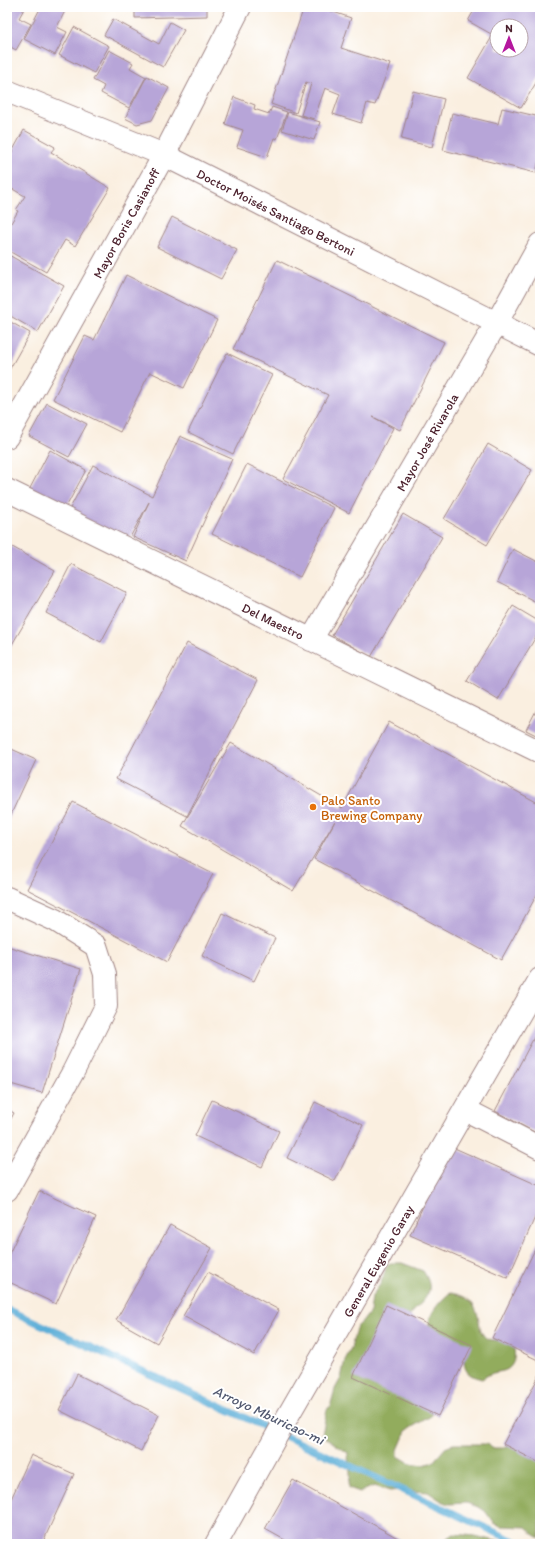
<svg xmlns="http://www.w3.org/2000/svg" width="547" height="1551" font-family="Itim,sans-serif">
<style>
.forest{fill:#92ac5d;stroke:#6e6644}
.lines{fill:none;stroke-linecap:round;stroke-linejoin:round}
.stream{stroke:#5dafd8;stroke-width:7}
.building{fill:#b7a5d8;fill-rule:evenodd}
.minor-casing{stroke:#a28786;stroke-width:24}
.tertiary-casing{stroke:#a28786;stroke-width:24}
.minor{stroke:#fff;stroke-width:22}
.tertiary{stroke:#fff;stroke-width:22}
.food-dot{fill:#e8710a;stroke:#fff;stroke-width:1.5}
.labels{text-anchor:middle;stroke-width:4;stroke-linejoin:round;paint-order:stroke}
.street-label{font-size:13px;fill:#4a1f2b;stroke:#fff}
.food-label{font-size:13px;fill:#c56008;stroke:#fff;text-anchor:start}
.water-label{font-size:14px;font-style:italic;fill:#525970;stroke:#fff}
</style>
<rect width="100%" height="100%" fill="#fff"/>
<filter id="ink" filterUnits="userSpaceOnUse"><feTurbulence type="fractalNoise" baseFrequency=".025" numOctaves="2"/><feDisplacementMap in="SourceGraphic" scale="8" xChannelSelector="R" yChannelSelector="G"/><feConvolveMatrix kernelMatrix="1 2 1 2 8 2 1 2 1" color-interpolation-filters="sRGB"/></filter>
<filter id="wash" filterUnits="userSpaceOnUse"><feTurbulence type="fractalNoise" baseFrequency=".012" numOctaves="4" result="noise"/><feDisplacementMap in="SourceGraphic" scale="16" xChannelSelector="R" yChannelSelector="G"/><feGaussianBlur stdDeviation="0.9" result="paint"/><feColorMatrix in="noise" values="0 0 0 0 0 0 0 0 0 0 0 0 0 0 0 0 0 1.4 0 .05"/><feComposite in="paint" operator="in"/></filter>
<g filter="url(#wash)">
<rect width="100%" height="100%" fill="#faefe0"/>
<path class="forest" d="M390 1263H402L423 1271C439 1294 421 1300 408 1318L436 1410 431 1416 412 1427 406 1431 398 1450V1456L410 1463 424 1465 433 1462 447 1446 453 1444H487L494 1448H504L540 1437V1538L532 1533 526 1527 501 1526 494 1523 485 1511 479 1507 466 1503 449 1504 443 1502 428 1492 398 1490 390 1491 374 1486 360 1492 349 1488C348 1482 351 1478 350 1472 349 1466 348 1460 348 1453L322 1435 327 1409 330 1407 335 1389 341 1378 345 1360 351 1349 356 1328 363 1321 370 1312 372 1296 381 1283 386 1268Z
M450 1293C467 1295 476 1303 479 1321 480 1326 480 1331 484 1336 488 1341 495 1340 501 1340 505 1341 509 1343 513 1345 516 1355 515 1368 503 1371 500 1372 496 1372 493 1373 489 1374 485 1377 482 1379 470 1376 464 1373 464 1359L431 1337C430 1332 429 1328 429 1323 430 1312 441 1300 450 1293Z
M454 1534 475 1536 509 1544H442L448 1537Z"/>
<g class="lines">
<path class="stream" d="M7 1309 521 1544"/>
</g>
<g id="blocks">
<path class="building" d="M7 7H25L19 18 31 24 16 50 7 45Z
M41 7H67L57 27 67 32 55 55 24 39Z
M135 7H207V16L135 18Z
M304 7H319L351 18 341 48 390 64 375 105 367 103 361 123 333 114 340 94 325 88 314 119 301 115 311 84 306 82 296 113 271 104Z
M476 7H540V76L521 108 468 78 493 35 468 21ZM497 26H521V50H497Z
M113 19 159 44 170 22 184 30 163 67 104 35Z
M74 27 109 46 94 73 59 55Z
M109 50 133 63 130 68 146 77 129 108 101 93 104 86 93 80Z
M147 76 169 88 152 120 137 124 125 118Z
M413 91 444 99 432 147 401 139Z
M234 97 255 105 254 109 269 114 272 107 287 112 277 139 274 138 267 157 237 147 243 130 225 124Z
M502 108 540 117V155L536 173 443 150 452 113 498 124Z
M288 112 320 122 314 140 282 130Z
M24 130 55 147 51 152 110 188 75 246 65 240 46 272 7 250V230L18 211 16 210 25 196 7 186V161Z
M172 217 237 250 221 279 157 247Z
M7 254 64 286 38 332 7 314Z
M277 260 444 342 400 430 373 417 393 428 349 513 283 479 328 395 233 349Z
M126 275 217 320 184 388 150 372 120 432 53 399 85 336 94 340Z
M7 320 30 333 8 372 7 371Z
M227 353 272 375 233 454 188 432Z
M47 403 87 424 69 457 29 436Z
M180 436 232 459 186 561 133 537 149 502 127 543 68 512 93 465 152 496Z
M488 444 532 470 487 545 444 519Z
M50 450 86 470 64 511 28 492Z
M247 464 334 508 300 577 212 534Z
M403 514 442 537 371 657 332 635Z
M7 544 55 571 7 653Z
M513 549 540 563V604L497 582Z
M71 564 127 593 101 642 46 613Z
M513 606 540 622V630L498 700 467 681Z
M187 643 258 680 187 816 116 779Z
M540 703V737L526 730Z
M389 722 540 804V889L501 960 314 859 335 821 293 891 182 826 231 743 342 808Z
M7 747 36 760 7 823Z
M73 802 213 874 167 962 27 889Z
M222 913 275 938 254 981 202 956Z
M7 946 81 969 42 1093 7 1083Z
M540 1026V1135L495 1111Z
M212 1100 279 1131 262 1167 195 1136Z
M315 1102 363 1125 335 1181 287 1158Z
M7 1109 14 1113 7 1126Z
M450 1146 540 1186V1206L508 1278 410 1235Z
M39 1191 96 1217 56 1304 7 1281V1258Z
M170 1225 212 1248 157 1343 116 1320Z
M540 1239V1361L492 1338Z
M208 1272 279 1310 254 1355 183 1316Z
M386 1305 472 1345 438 1416 353 1377Z
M77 1374 159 1415 141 1451 59 1410Z
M540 1374V1463L503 1444Z
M31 1455 74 1474 42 1544H7V1508Z
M293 1480 405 1542 404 1544H292L265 1529Z"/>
</g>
</g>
<g filter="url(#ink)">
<use href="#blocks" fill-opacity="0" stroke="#a28786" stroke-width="1"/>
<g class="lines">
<g class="minor-casing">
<path id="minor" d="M7 437 164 155 240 7
M7 490 540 752
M311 640 496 324 540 244
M7 898 55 920 96 946 105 974 106 1006 73 1072 7 1190
M466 1110 540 1148"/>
</g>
<g class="tertiary-casing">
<path id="tertiary" d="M7 91 164 155 540 345
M216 1544 282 1426 540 979"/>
</g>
<use href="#minor" class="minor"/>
<use href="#tertiary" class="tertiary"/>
</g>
</g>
<circle class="food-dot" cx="313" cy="807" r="4"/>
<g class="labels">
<g class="street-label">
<text transform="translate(276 212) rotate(27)" y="5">Doctor Moisés Santiago Bertoni</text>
<text transform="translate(126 223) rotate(-61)" y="5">Mayor Boris Casianoff</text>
<text transform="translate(427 442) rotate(-60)" y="5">Mayor José Rivarola</text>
<text transform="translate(273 621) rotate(26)" y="5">Del Maestro</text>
<text transform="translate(378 1261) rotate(-60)" y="5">General Eugenio Garay</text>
</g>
<g class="food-label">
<text x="321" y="805">Palo Santo<tspan x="321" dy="15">Brewing Company</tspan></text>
</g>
<g class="water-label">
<text transform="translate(269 1415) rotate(25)" y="5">Arroyo Mburicao-mi</text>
</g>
</g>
<rect width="547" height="1551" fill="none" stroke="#fff" stroke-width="24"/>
<g transform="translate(509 38)"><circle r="19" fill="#ffffff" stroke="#b7a5aa"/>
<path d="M0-3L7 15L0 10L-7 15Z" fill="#b5179e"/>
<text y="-6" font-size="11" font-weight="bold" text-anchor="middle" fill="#4a1f2b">N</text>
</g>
</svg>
